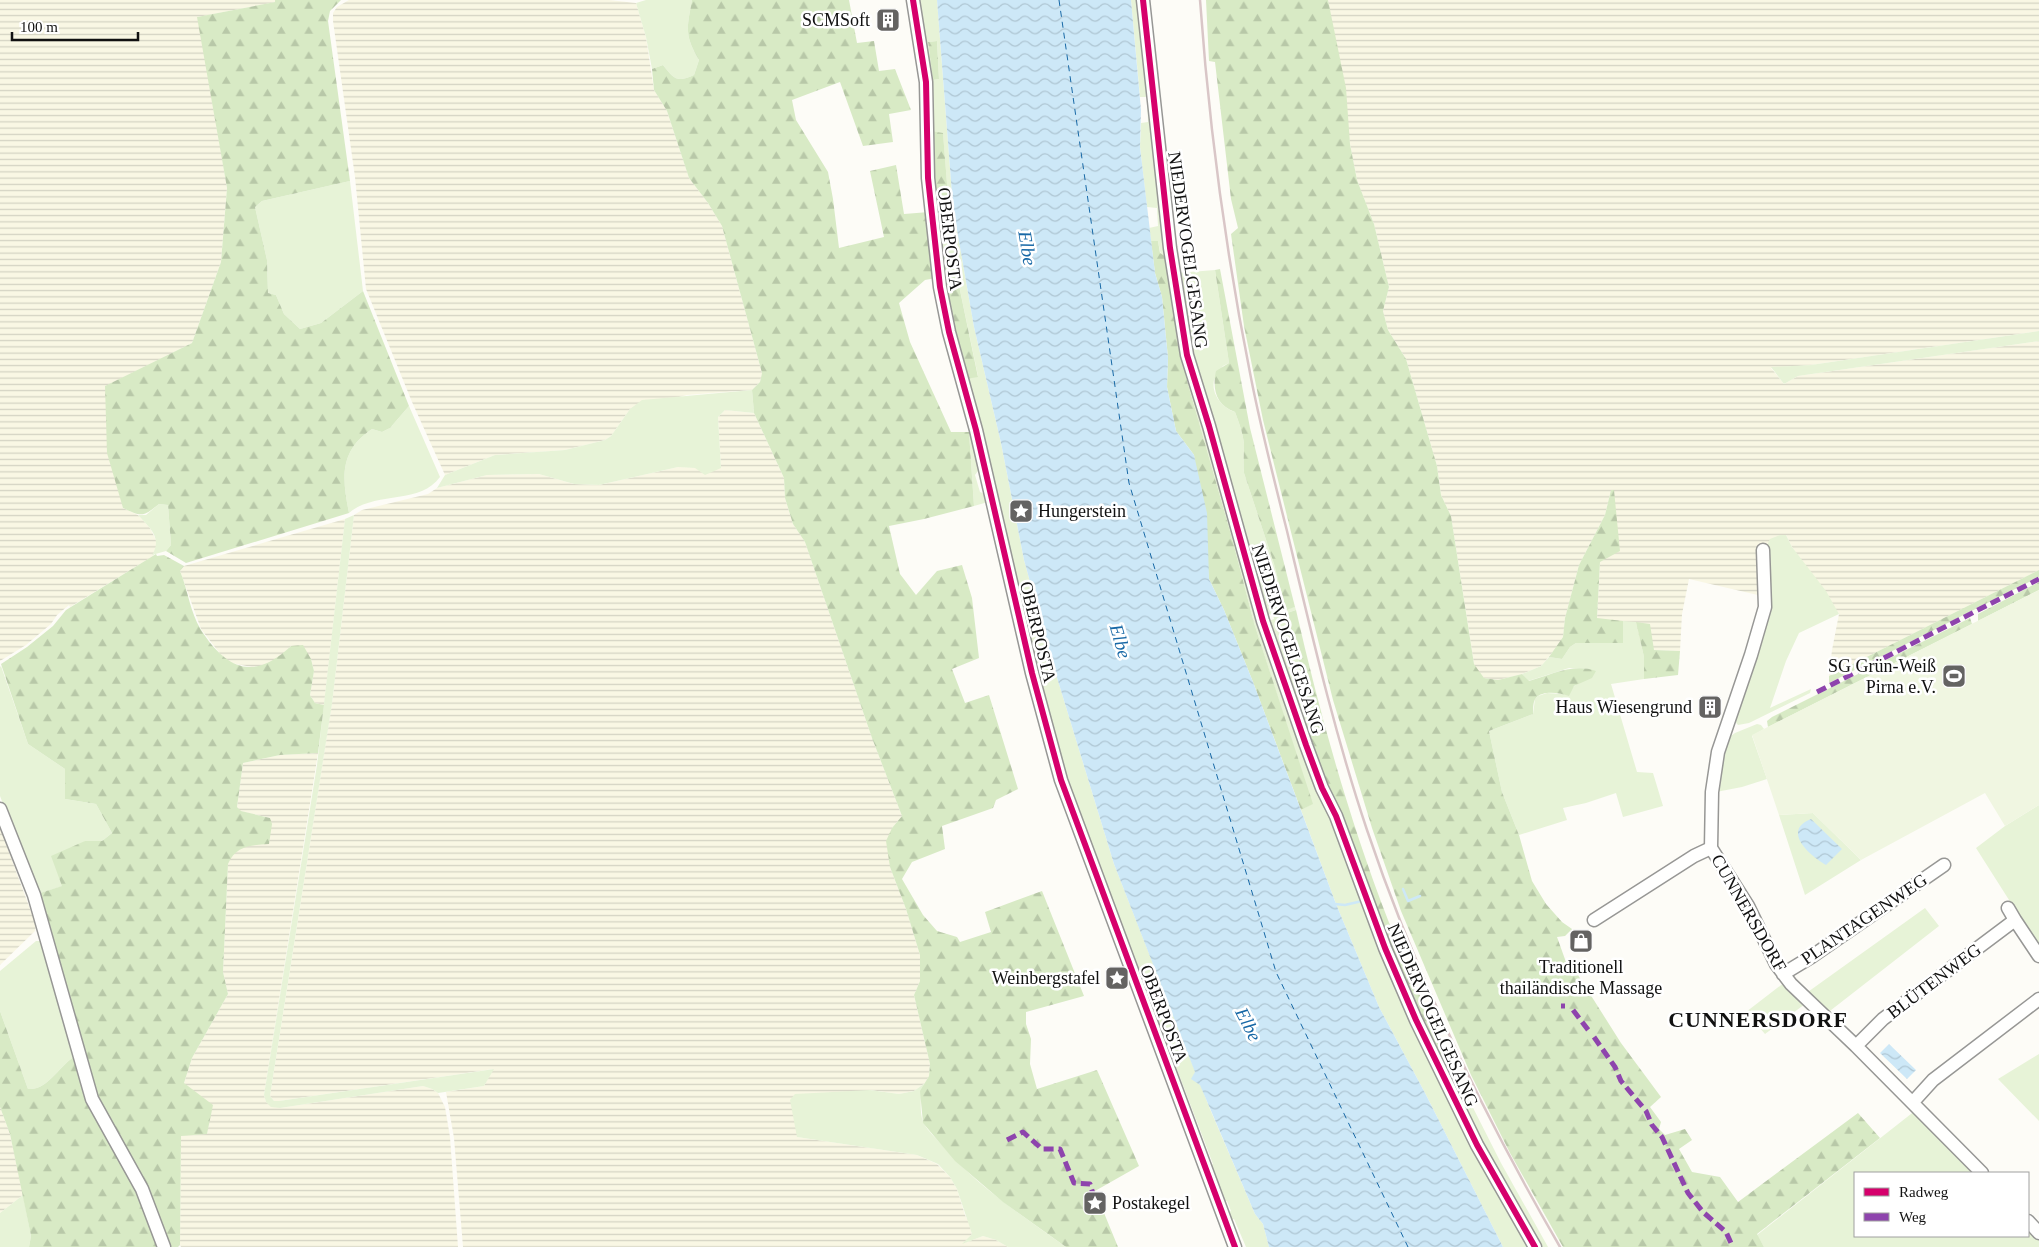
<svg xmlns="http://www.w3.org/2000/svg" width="2039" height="1247" font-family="'Times New Roman',serif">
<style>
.farmland{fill:url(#farmland-rules)}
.grass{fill:#e7f3d7;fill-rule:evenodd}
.forest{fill:url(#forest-firs)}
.pitch{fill:#f0f6e1}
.water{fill:url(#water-waves)}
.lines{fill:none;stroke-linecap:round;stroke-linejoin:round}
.stream{stroke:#cde8f7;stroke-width:2.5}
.ferry{stroke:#1768a6;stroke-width:1;stroke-dasharray:6 5;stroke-linecap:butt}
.minor-casing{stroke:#979795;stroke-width:15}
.minor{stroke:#fffffe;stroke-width:12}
.rail{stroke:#d9c6c7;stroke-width:2.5}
.quiet{stroke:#8e44ad;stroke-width:5;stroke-dasharray:10 5;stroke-linecap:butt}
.cycleway-casing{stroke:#fff;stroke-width:9}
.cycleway{stroke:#d6006c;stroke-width:6}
.labels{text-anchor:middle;stroke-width:5;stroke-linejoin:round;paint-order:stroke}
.poi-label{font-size:18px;fill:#111;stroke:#fff;text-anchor:end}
.street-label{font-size:18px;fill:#111;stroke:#fff}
.water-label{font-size:19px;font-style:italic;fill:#1768a6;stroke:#fff}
.district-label{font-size:22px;font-weight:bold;letter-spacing:1px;fill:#111;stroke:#fff}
</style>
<defs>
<pattern id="farmland-rules" width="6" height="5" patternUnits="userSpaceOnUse" patternTransform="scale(1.25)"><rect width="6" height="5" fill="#f9f7e4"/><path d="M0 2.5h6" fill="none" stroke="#d4d3c3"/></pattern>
<pattern id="forest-firs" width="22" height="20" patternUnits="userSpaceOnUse" patternTransform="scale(1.25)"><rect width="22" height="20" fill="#d8eac5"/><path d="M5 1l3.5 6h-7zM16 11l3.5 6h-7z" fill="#b8c8a8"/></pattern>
<pattern id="water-waves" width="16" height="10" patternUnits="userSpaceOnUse" patternTransform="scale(1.25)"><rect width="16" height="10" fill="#cde8f7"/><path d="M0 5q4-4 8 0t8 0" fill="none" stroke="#afc6d3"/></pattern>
</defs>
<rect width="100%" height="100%" fill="#fdfcf7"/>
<path class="farmland" d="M0 0H275L276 2 198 17 227 188 221 262 192 343 106 386 123 508 138 515 150 528 156 540 157 548 153 556 70 607 69 605 57 615 51 624 26 645 0 661Z
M349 0H609L636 3 646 37 654 90 667 111 689 178 708 203 722 226 762 373 760 382 752 390 687 395 630 409 611 436 605 440 565 450 495 455 445 475 412 402 366 289 355 177 333 21V13L337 7Z
M1328 0H2039V331L1811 365 1771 368 1784 384 1798 376 2039 341V570L1829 676 1832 650 1839 614 1792 547 1786 535 1762 596 1689 579 1682 614 1680 651 1654 650 1597 619 1600 562 1611 490 1605 515 1579 565 1565 618 1563 637 1557 647 1541 666 1522 674 1498 680 1484 678 1480 675 1474 664 1451 516 1441 495 1437 466 1406 359 1388 330 1383 311 1389 287 1374 224 1357 180 1350 144Z
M725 410 754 413 784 478 785 498 793 524 805 542 872 738 902 816 892 828 890 867 906 909 920 955V981L914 995 930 1064 929 1076 925 1083 914 1091 899 1094 870 1090 797 1137 917 1155 937 1164 950 1177 957 1189 965 1215 969 1223 972 1234 964 1243 983 1236 996 1240 1008 1247H463L454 1138 446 1092 484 1086 493 1069 279 1101H274L270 1096 332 704 354 515 362 510 428 494 437 488 487 475 539 474 574 484 599 485 678 467 721 468 718 417Z
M345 519 324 705 315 703 310 695 314 671 311 659 291 646 278 659 267 665 252 667 231 663 221 655 201 629 180 571 184 566Z
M318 753 264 1095 266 1102 280 1108 423 1086 432 1089 438 1093 445 1107 450 1137 458 1247H181L180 1245 181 1135 207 1134 209 1123 184 1083 192 1058 228 994 223 972 228 864 231 855 246 845 269 843 270 818 240 811 237 807 243 763 280 755Z
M0 828 36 925 35 931 0 965Z
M0 1107 10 1134 23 1195 0 1213Z"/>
<path class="grass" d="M646 0H692C687 28 684 35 699 60L694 75C677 83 674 79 663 65L652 69 646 37 636 3Z
M917 0H937L953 207 974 327 1001 443 1024 560 1051 658 1114 864 1210 1109 1255 1214 1263 1224 1269 1247H1246L1234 1219 1228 1221 1225 1214 1231 1211 1227 1201 1221 1202 1206 1168 1213 1164 1055 749 966 379 978 376 956 271 941 273 936 224 950 221 943 134 930 131ZM937 41 939 79 933 80 928 42Z
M1131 0H1140L1180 331 1237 536 1383 950 1532 1247H1503L1425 1093 1379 1007 1336 904 1301 810 1312 804 1254 623 1232 538 1186 377 1158 241H1151L1149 228 1158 226 1157 208 1147 207 1140 147 1141 123 1148 122 1147 97H1140Z
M350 181 363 291 321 323 300 329 284 314 276 295 268 293 267 260 255 207 262 201Z
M1215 270 1229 363 1223 366C1220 370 1216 376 1214 380 1211 395 1223 408 1235 412 1239 423 1243 433 1244 444 1244 454 1243 463 1244 473L1274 564 1286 609 1295 607 1296 610 1287 613 1306 691 1312 733 1307 738 1269 621 1274 619 1273 615 1266 614 1219 445C1221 431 1211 419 1206 406 1192 363 1186 318 1178 273Z
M2039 331V341L1798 376 1784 384 1771 367 1811 365Z
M752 390 754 413 725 410 718 417 721 468 705 475 695 468 678 467 599 485 574 484 539 474 487 475 437 488 445 475 495 455 565 450 605 440 611 436 630 409 642 400Z
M409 406 440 477C420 505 374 491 349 513 342 478 339 451 372 429L382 432 390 428Z
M974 431 981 467 975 475 980 492 988 495V502L974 506 969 432Z
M159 504 168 505 171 545 166 551 152 555C163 538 149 527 138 515H146Z
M354 515 332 704 270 1096 274 1101H279L494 1069 484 1086 438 1093 432 1089 423 1086 280 1108 271 1107 266 1102 264 1095 317 765 345 519Z
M1780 535H1786L1792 547 1826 591 1839 614 1799 633 1786 661 1770 708 1811 689 1810 693 1749 723 1738 725 1734 720 1764 630 1765 549 1770 539Z
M1623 621 1636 622 1644 657V679L1611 684 1637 772 1653 773 1663 806 1623 817 1616 793 1586 803 1563 808 1567 820 1519 835 1502 792 1489 731 1533 714 1535 699 1538 696 1547 693 1561 694 1583 681 1589 669 1569 668 1528 681 1522 674 1541 666 1549 657 1562 659 1570 647 1576 643H1623Z
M1 666 28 744 65 769V799L96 804 112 833 102 841H85L63 886 37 894 0 796V667Z
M1757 724 1761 725 1764 729 1752 736 1767 779 1742 787 1716 792 1724 741 1735 733Z
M2039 805V947L1976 848 2005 826Z
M1813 813 1861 860 1805 895 1779 815Z
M1925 908 1939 926 1826 1014 1805 994Z
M36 941H42L77 1055C60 1064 48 1091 28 1089L0 1011V971Z
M1785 982 1805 1004 1765 1034 1746 1012Z
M2039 1054V1121L1998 1079Z
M925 1083C920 1091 919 1114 924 1124 928 1131 936 1138 941 1144 976 1186 1022 1215 1066 1247H1008L996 1240 983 1236 962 1244 972 1234 957 1189 950 1177 938 1164 917 1155 797 1137 790 1100 795 1094 870 1090 899 1094 914 1091Z
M1464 1090 1501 1163 1548 1247H1539L1455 1094Z
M1916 1110 1976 1173H1855V1236H2028V1227L2039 1239V1247H1764L1757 1235Z
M23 1195 31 1236 29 1247H0V1213Z"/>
<path class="forest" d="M275 0H341L330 11 328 21 350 181 262 201 255 207 267 260 268 293 276 295 284 314 300 329 321 323 363 291 409 406 390 428 382 432 372 429C339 451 342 478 349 513L186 563 166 551 171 545 168 505 159 504C143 517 142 517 123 508L107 453 105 386 192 343 221 262 227 188 197 17 275 2Z
M692 0H849L857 43 874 41 879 71 895 69 911 110 889 114 893 142 863 146 840 82 792 100 796 120 828 172 833 199 839 248 884 237 870 171 896 165 904 214 929 212 936 278 925 280 899 303 910 342 951 432H969L974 506 924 519 889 526 900 574 916 595 937 571 962 565 972 598 979 658 952 669 965 703 989 695 1018 789 996 800 993 808 942 826 945 849 912 862 902 879 923 915 937 931 957 937 960 942 991 932 985 912 1042 891 1084 996 1026 1012V1024L1031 1039 1030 1064 1037 1089 1097 1070 1139 1166 1095 1191 1118 1247H1066L1003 1202 955 1161 923 1123 920 1091 929 1076 930 1064 914 995 920 981V955L906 909 890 867 886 841 892 828 902 816 872 738 805 542 793 524 785 498 784 478 754 413 752 390 760 382 762 373 722 226 708 203 689 178 667 111 654 90 652 69 663 65C674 79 677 83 694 75L699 60C684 35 687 28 692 0Z
M1206 0H1328L1346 88 1350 144 1357 180 1374 224 1389 287 1383 311 1388 330 1406 359 1437 466 1441 495 1451 516 1474 664 1484 678 1498 680 1522 674 1529 681C1551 675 1573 663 1596 671L1592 678 1574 686 1569 696C1560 693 1543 690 1536 698 1533 701 1533 709 1533 714L1489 731 1502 792 1519 835 1532 881 1546 904 1562 922 1572 929 1565 936 1557 937 1571 976 1578 975 1621 1043 1661 1097 1650 1107 1661 1122 1659 1129 1665 1135 1685 1129 1692 1140 1679 1149 1692 1172 1720 1177 1738 1202 1858 1113 1880 1138 1757 1234 1764 1247H1563L1510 1153 1471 1075 1401 911 1372 828 1333 700 1263 420 1244 326 1231 234 1238 228 1231 199 1215 62 1209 61Z
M937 41 939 79 933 80 928 42Z
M930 131 943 133 950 221 936 224Z
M1151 241H1158L1160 253 1166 257 1178 342 1186 377 1232 538 1254 623 1313 804 1301 810 1253 682 1224 610 1209 579 1194 455 1176 431 1167 387 1168 358 1162 297 1155 273Z
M1220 269 1250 428 1295 607 1286 610 1274 564 1244 473C1243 463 1244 454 1244 444 1243 433 1239 423 1235 412 1216 405 1212 389 1216 371L1229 363 1215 270Z
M956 271 978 377 966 379 941 273Z
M1611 490H1614L1620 551 1600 562 1597 618 1623 621V643H1576L1570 647 1562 659 1549 657 1563 637 1565 618 1579 565 1605 515Z
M156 554 157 556 164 555 184 566 180 571C188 590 190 612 201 630 227 670 254 681 291 646L303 645 311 659 314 671 310 695 315 703 324 705 318 753 280 755 243 763 237 807 241 811 270 818 272 824 269 844C252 845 236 845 228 864L223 972 228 994 192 1058 184 1083 213 1105 207 1134 181 1136 180 1245 178 1247H167L96 1102 37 894 62 886 51 856 85 841H102L112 833 96 804 65 799V769L28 744 1 664 27 647 53 626 66 610Z
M2039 570V577L1829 683V676Z
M2039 582V590L1978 621V614Z
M1296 610C1320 715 1349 819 1388 920 1411 978 1437 1034 1464 1090L1455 1094 1418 1019 1307 738 1312 733 1306 691 1287 613Z
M1970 618 1972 624 1768 727 1767 721 1772 717Z
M1636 622 1650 624 1654 650 1680 651 1678 675 1644 679V657Z
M0 1011 28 1089C48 1091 60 1064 77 1055L142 1196 161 1247H29L31 1236 10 1134 0 1107Z"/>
<path class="pitch" d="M2039 590V805L2005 826 1985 793 1861 860 1813 813 1779 815 1752 735Z"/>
<path class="water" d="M937 0H1131L1141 110 1140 147 1155 273 1162 297 1168 358 1167 387 1176 431 1194 455 1207 513 1209 579 1224 610 1253 682 1336 904 1379 1007 1425 1093 1503 1247H1269L1263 1224 1255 1214 1200 1085 1191 1079 1195 1072 1114 864 1051 658 1024 560 1001 443 974 327 953 207Z
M1811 819 1842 849 1826 865C1810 856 1781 831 1811 819Z
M1889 1044 1916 1070 1907 1079 1880 1053Z"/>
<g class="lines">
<path class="stream" d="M1403 889 1408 901 1420 896
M1335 904 1345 905 1362 901"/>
<path class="ferry" d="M1059 0 1129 483 1276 972 1408 1247"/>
<g class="minor-casing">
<path id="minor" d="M913 0 926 82 928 178 940 287 949 332 976 430 1032 673 1061 780 1235 1247
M1143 0 1170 248 1187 355 1209 426 1263 621 1306 745 1322 788 1336 816 1385 948 1416 1020 1477 1145 1535 1247
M1763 550 1765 607 1751 655 1718 752 1712 792 1711 848 1748 906 1776 964 1791 984 1856 1046 1982 1173
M0 809 34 895 92 1099 142 1189 164 1247
M2008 908 2015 920
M1594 920 1694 856 1711 848
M1783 974 1811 957 1944 865
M1856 1046 1883 1019 2015 920 2039 956
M1913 1102 1933 1080 2039 999
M2028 1221 2039 1233"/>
</g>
<use href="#minor" class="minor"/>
<path class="rail" d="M1200 0C1209 126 1226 254 1251 378 1261 429 1274 480 1287 531 1311 631 1334 732 1367 830 1416 976 1483 1114 1560 1247"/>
<path class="quiet" d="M1817 692 2039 579
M1561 1006H1565
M1573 1010 1589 1031
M1594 1037 1615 1067 1621 1081 1646 1111 1652 1125 1662 1137 1688 1193 1703 1212 1726 1232 1731 1243
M1007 1140 1023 1132 1042 1149H1060L1074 1183 1090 1184 1094 1197"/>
<g class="cycleway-casing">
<path id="cycleway" d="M913 0 926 82 928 178 940 287 949 332 976 430 1032 673 1061 780 1235 1247
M1143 0 1170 248 1187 355 1209 426 1263 621 1306 745 1322 788 1336 816 1385 948 1416 1020 1477 1145 1535 1247"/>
</g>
<use href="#cycleway" class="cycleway"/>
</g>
<defs>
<g id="building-square" transform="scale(1.25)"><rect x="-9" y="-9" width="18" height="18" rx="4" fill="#646362" stroke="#fff"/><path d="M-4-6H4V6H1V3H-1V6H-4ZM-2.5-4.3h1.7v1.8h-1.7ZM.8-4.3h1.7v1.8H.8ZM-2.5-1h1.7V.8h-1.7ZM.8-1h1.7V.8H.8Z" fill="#fff"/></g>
<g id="sight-square" transform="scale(1.25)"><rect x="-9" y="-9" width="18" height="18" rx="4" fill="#646362" stroke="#fff"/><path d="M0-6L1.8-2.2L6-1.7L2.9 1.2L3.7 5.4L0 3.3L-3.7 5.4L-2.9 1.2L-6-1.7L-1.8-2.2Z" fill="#fff"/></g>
<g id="stadium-square" transform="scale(1.25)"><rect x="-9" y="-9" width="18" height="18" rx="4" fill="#646362" stroke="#fff"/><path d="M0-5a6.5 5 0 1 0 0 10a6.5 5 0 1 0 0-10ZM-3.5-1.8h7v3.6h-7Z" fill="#fff"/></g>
<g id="shop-square" transform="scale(1.25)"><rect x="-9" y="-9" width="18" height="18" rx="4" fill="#646362" stroke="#fff"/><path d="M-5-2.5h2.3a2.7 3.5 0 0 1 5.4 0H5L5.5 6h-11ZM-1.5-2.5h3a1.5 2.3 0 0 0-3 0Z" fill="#fff"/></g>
</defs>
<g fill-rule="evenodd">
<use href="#building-square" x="888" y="20"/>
<use href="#sight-square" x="1021" y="511"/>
<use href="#stadium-square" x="1954" y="676"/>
<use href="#building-square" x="1710" y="707"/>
<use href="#shop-square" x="1581" y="941"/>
<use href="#sight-square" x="1117" y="978"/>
<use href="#sight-square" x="1095" y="1203"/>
</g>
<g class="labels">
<g class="poi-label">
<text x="870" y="26">SCMSoft</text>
<text x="1038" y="517" text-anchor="start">Hungerstein</text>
<text x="1936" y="672">SG Grün-Weiß<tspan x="1936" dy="21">Pirna e.V.</tspan></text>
<text x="1692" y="713">Haus Wiesengrund</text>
<text x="1581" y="973" text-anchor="middle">Traditionell<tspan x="1581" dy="21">thailändische Massage</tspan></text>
<text x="1100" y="984">Weinbergstafel</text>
<text x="1112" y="1209" text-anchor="start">Postakegel</text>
</g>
<g class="street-label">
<text transform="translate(950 239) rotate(83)" y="6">OBERPOSTA</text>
<text transform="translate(1188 250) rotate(82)" y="6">NIEDERVOGELGESANG</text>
<text transform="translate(1038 632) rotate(76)" y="6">OBERPOSTA</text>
<text transform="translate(1288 639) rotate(72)" y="6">NIEDERVOGELGESANG</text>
<text transform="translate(1749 913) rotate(60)" y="6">CUNNERSDORF</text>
<text transform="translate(1864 919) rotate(-34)" y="6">PLANTAGENWEG</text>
<text transform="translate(1934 981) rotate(-37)" y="6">BLÜTENWEG</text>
<text transform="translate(1164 1014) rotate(69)" y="6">OBERPOSTA</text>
<text transform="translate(1433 1015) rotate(66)" y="6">NIEDERVOGELGESANG</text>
</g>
<g class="water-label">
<text transform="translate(1028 248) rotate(81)" y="7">Elbe</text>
<text transform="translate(1121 641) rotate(74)" y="7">Elbe</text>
<text transform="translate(1249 1024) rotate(63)" y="7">Elbe</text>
</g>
<g class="district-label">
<text x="1758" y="1027">CUNNERSDORF</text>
</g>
</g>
<rect x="1854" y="1172" width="175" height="65" fill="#ffffff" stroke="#a0a0a0"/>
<rect x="1864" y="1188" width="25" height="8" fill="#d6006c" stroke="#a0a0a0"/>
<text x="1899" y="1197" font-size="15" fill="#111111">Radweg</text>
<rect x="1864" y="1213" width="25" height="8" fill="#8e44ad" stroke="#a0a0a0"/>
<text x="1899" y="1222" font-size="15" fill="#111111">Weg</text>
<path d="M12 32v8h126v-8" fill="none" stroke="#111111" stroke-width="2.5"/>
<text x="20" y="32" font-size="15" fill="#111111" stroke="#ffffff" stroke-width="4" paint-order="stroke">100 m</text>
</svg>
